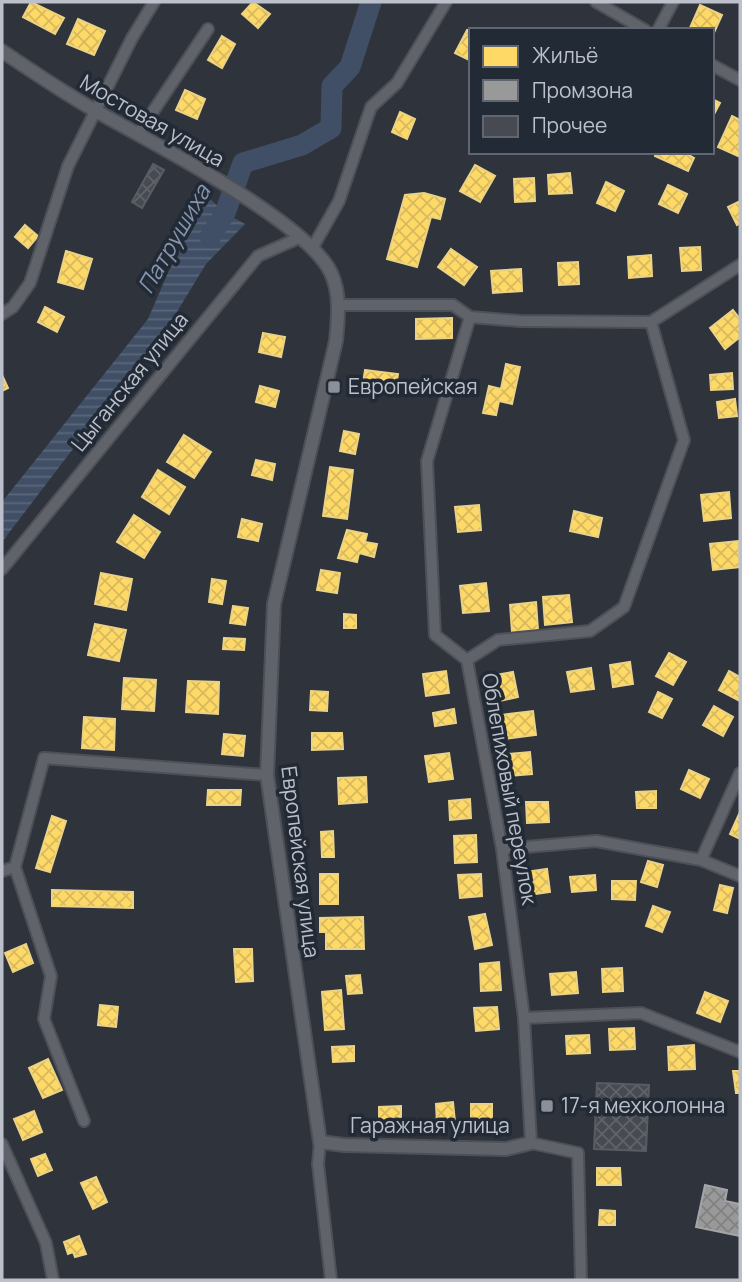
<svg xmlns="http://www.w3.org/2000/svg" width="742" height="1282" font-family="Manrope,sans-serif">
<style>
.water{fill:url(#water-rules)}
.homes{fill:url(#homes-cross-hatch);stroke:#ebd284;stroke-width:2}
.industry{fill:url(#industry-cross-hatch);stroke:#a3a5a8;stroke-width:2}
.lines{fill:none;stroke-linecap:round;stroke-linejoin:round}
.river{stroke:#414f66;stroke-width:21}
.building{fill:url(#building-cross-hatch);stroke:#585c63;stroke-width:2}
.minor-casing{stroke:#4d5056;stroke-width:14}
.tertiary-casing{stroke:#4d5056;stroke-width:16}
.minor{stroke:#60636a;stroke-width:10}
.tertiary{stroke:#60636a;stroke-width:12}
.poi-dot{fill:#8a8f99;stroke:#222a36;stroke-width:2.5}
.labels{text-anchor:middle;stroke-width:7;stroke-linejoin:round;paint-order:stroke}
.street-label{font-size:21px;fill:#bbc0cb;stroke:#222a36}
.poi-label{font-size:21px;fill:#bbc0cb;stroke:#222a36;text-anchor:start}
.water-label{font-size:23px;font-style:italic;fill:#8696af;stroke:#222a36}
</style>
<defs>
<pattern id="water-rules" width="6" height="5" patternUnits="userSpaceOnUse" patternTransform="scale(1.75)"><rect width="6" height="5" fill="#414f66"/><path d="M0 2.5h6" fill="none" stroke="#5a677b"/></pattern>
<pattern id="homes-cross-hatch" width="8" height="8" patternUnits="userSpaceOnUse" patternTransform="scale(1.75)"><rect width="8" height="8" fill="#ffd966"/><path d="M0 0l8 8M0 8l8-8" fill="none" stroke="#d7b95e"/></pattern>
<pattern id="industry-cross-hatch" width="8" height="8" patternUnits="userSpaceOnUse" patternTransform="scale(1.75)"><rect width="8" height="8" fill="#999"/><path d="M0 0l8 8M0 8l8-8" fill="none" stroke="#818182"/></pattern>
<pattern id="building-cross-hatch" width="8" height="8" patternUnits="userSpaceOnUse" patternTransform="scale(1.75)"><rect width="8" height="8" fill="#474b51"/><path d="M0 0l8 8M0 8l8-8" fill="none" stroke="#606369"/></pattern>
</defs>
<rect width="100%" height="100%" fill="#2f343c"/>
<path class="water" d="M203 192 225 213 245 224 206 264 175 315 2 542V502L148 319Z"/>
<path class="homes" d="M31 2 64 18 55 34 23 17Z
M253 2 270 14 258 28 242 14Z
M700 5 722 15 712 37V30H689Z
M78 19 105 31 94 55 67 44Z
M467 30 471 32V61L455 53Z
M222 36 235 44 222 68 208 60Z
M185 90 205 99 197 119 176 110Z
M712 99 720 103 712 118Z
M400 112 415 119 407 139 392 132Z
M732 116 740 120V157L718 147Z
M657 152H683L694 158 688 171 655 156Z
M475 165 495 176 480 202 460 191Z
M570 173 572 193 549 194 548 175Z
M534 178 535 201 515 202 514 179Z
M606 182 624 191 615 211 597 203Z
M668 185 687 194 678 213 659 204Z
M424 193 445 199 440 219 431 217 417 267 387 259 405 195Z
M740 201V223L737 225 728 207Z
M25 225 38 236 28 248 15 237Z
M700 247 701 270 682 271 680 248Z
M451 249 477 267 464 285 438 267Z
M66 251 92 259 83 289 58 282Z
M651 255 652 276 629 278 628 257Z
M578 262 579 284 559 285 558 263Z
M521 269 522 291 493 293 491 271Z
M45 307 64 317 57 332 38 322Z
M733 310 740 319V337L725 349 710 328Z
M452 318V338L416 339V319Z
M263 333 285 337 281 357 259 352Z
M506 364 520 367 512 404 499 401 496 415 483 413 489 386 501 389Z
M365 370 398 374 395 395 362 390Z
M732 373 733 389 711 390 710 375Z
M2 375 8 388 2 391Z
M260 386 279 391 275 407 256 402Z
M735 399 737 416 719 418 717 402Z
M344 431 359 434 355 454 340 451Z
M184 435 211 452 194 478 167 462Z
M256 460 275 464 272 480 252 475Z
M330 467 353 470 347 519 323 516Z
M158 470 185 487 169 514 142 497Z
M729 492 731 518 704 521 701 495Z
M479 505 481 530 458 532 455 507Z
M574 511 602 518 598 537 570 531Z
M134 515 160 532 144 558 117 542Z
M242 519 262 524 258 541 238 537Z
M347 530 367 534 365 542 377 544 374 557 359 553 357 562 338 558Z
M738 541 740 567 713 570 710 544Z
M321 570 340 573 337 593 317 590Z
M101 573 132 579 126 610 95 604Z
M212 579 226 581 222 604 209 602Z
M486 583 489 611 463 613 460 586Z
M569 595 572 622 545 625 543 597Z
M536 602 538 630 512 632 510 605Z
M233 606 248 608 245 625 230 623Z
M344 614 356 615V628H344Z
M95 624 126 630 119 661 88 655Z
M224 638 245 639 244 650 223 649Z
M669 653 686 662 673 685 656 676Z
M630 662 633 684 613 687 610 665Z
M591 668 594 689 571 692 567 672Z
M446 671 449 693 426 696 423 674Z
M729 671 740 677V701L719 690Z
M513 672 518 697 499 701 495 675Z
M124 678 156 680 154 711 122 709Z
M188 681 219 682 218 714 186 712Z
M311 691 328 692 327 711 310 710Z
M658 692 672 699 662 718 649 712Z
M714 706 733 717 723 736 703 725Z
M454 709 456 723 435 726 433 713Z
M533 711 536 735 504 739 501 715Z
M84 717 115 719 114 750 82 748Z
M312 733H342L343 749 312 750Z
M224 734 245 736 243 756 222 754Z
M530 752 532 774 509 776 507 754Z
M449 753 453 779 429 782 425 756Z
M689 770 709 779 700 798 681 789Z
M366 777 367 802 339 804 338 778Z
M208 790H241L240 805H207Z
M656 791V808H637L636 792Z
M470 799 471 818 450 820 449 801Z
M526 802H548L549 822 527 823Z
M740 812V839L730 834Z
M52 816 66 821 50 872 36 868Z
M333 831 334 857H322L321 832Z
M476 835 477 862 455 863 454 836Z
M648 861 663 865 657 887 641 882Z
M547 869 550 892 528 895 525 872Z
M320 874H338V904H320Z
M481 874 482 896 460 898 458 875Z
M595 875 596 890 572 892 570 877Z
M612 881H636L635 900 612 899Z
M720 885 733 888 727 913 714 910Z
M52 890 133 892V908L52 906Z
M653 906 670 912 662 932 646 926Z
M485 914 492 945 475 949 469 917Z
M363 917 364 949H326V932H320V918Z
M26 944 33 963 13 972 5 953Z
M234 949H252L253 981 236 982Z
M499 962 501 990 481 991 480 964Z
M622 968 623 991 603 992 602 969Z
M576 972 578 993 552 995 550 974Z
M360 975 362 993 348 994 346 976Z
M341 990 344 1029 325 1030 322 992Z
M705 992 728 1001 720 1022 697 1013Z
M100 1005 118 1007 116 1027 98 1025Z
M497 1007 499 1029 476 1031 474 1008Z
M634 1028 635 1049 610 1050 609 1029Z
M589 1035 590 1053 567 1054 566 1036Z
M694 1045 695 1069 669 1070 668 1047Z
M354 1046V1061L333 1062 332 1047Z
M48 1059 62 1090 43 1098 29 1068Z
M733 1071H740V1093H736Z
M453 1102 455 1122 437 1124 436 1104Z
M471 1104H492V1120L471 1121Z
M401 1106V1122L379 1123V1107Z
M34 1111 42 1132 23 1140 14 1119Z
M45 1154 52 1170 38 1176 31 1159Z
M597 1168H620L621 1185H597Z
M96 1177 107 1202 93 1209 81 1183Z
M600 1210 615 1211V1225H599Z
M79 1236 86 1254 75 1257 73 1252 68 1254 64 1242Z"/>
<path class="industry" d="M705 1185 727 1190 725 1201 740 1204V1236L696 1227Z"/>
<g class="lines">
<path class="river" d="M210 237 225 213 243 163 302 145 331 128 332 86 350 67 371 2"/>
</g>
<path class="building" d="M153 164 164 170 142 208 132 202Z
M597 1083 649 1085 646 1151 594 1149Z"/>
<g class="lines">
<g class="minor-casing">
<path id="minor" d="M596 2 645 30
M658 30 673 2
M712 65 740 80
M138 134 208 29
M313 247 339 201 371 107 397 83 446 2
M339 305H453L470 317 520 321 651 322 740 265
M2 314 13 307 30 283 68 166 132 38 154 2
M2 569 258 256 301 237
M467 660 435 635 427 461 470 317
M502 849 596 841 701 860 740 876
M701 860 740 773
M15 867 51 976 44 1019 84 1121
M2 871 15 867 44 758 267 775
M524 1018 641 1013 740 1052
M320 1142 318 1164 331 1280
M2 1144 46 1243 53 1280
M581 1280 578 1153 531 1143 524 1018 502 849 467 660 498 640 590 631 624 607 684 440 651 322"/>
</g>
<g class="tertiary-casing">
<path id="tertiary" d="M2 51C33 72 64 93 96 111 149 141 308 222 331 273 341 294 338 319 336 341L274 604 267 775 320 1142 344 1145 506 1149 531 1143"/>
</g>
<use href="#minor" class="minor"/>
<use href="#tertiary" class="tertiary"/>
</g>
<g class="poi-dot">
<rect x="327" y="380" width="14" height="14" rx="3.5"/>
<rect x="540" y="1099" width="14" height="14" rx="3.5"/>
</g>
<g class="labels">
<g class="street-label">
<text transform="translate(152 121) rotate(30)" y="7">Мостовая улица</text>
<text transform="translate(130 382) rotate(-51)" y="7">Цыганская улица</text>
<text transform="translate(509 789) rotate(80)" y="7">Облепиховый переулок</text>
<text transform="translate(300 862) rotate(83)" y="7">Европейская улица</text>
<text x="430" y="1133">Гаражная улица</text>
</g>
<g class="poi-label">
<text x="348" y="394">Европейская</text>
<text x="561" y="1113">17-я мехколонна</text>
</g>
<g class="water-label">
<text transform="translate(174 239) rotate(-60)" y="8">Патрушиха</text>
</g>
</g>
<rect width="742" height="1282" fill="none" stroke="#bbc0cb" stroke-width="7"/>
<rect x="469" y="28" width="245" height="126" fill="#222a36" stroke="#5f6672" stroke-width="2"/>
<rect x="483" y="46" width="35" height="21" fill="#ffd966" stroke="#5f6672" stroke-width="2"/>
<text x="532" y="63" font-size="21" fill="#bbc0cb">Жильё</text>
<rect x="483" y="80" width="35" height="21" fill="#999999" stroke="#5f6672" stroke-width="2"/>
<text x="532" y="98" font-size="21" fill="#bbc0cb">Промзона</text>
<rect x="483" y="116" width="35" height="21" fill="#474b51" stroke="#5f6672" stroke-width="2"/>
<text x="532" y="133" font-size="21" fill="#bbc0cb">Прочее</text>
</svg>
